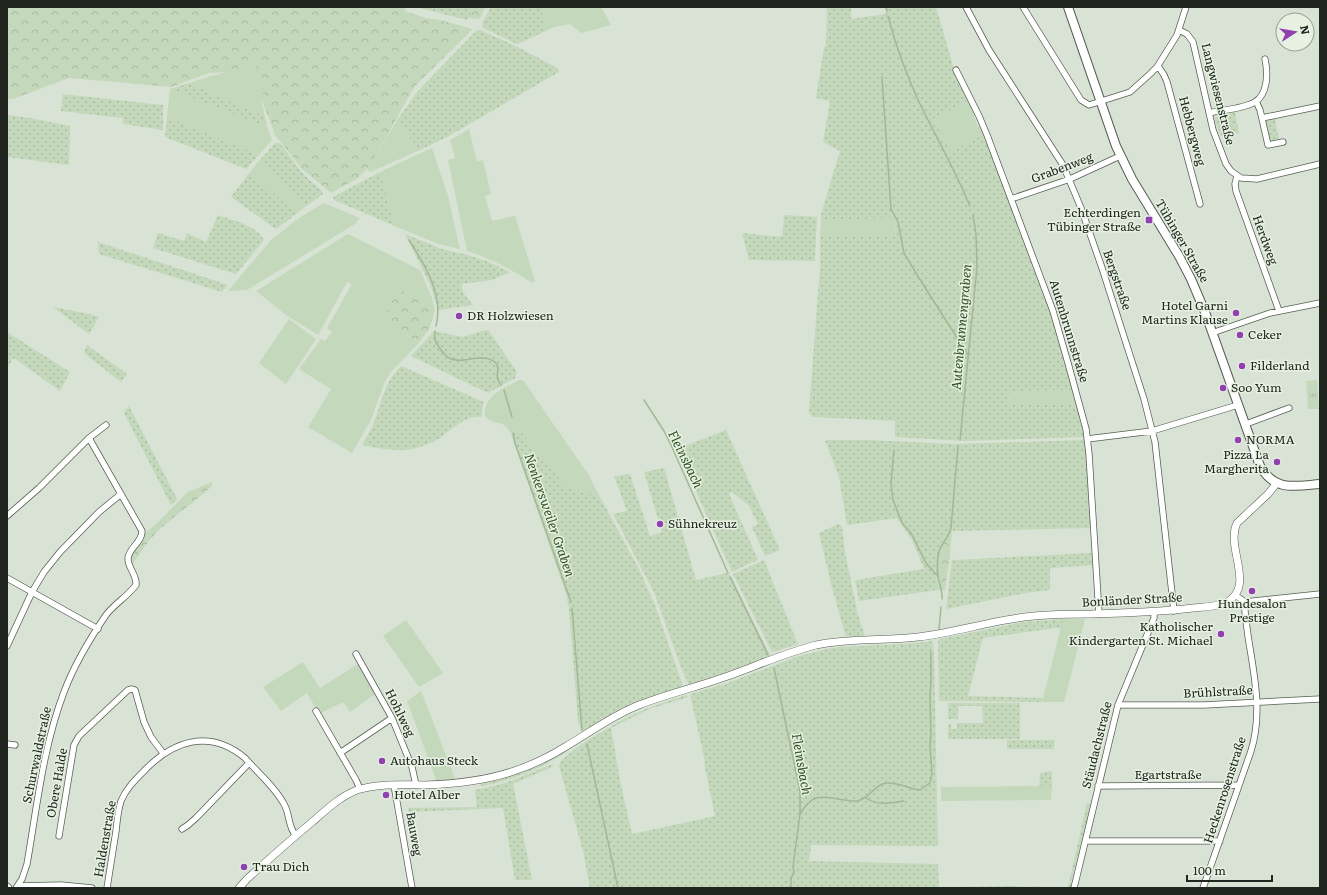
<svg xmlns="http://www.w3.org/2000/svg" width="1327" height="895" font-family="Literata,serif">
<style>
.grass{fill:url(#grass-dots)}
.forest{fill:url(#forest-crowns)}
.park{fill:url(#park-tufts)}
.garden{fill:#c4d8bb}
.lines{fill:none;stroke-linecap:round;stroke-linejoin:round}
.stream{stroke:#a1b996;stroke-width:1.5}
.minor-casing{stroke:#565e52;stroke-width:7}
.tertiary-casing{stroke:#565e52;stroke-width:8}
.secondary-casing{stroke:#565e52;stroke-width:10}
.minor{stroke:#fff;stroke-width:5.5}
.tertiary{stroke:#fff;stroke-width:7}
.secondary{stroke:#fff;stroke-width:8}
.poi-dot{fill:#9140af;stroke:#e6f1e2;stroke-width:1.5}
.labels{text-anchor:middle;stroke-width:3;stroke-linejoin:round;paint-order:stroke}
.street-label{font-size:12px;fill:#212520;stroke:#e6f1e2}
.poi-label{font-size:12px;fill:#212520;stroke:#e6f1e2;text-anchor:start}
.water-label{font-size:13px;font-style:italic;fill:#30501f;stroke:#e6f1e2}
</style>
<defs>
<pattern id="grass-dots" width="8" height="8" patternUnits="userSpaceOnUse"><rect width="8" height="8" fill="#c4d8bb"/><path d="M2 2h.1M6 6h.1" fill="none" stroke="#a8b9a0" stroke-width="1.8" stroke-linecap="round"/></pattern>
<pattern id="forest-crowns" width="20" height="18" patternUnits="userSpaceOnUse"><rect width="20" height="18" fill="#c4d8bb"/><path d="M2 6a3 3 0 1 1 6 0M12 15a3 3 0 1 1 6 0" fill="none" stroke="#a8b9a0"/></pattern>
<pattern id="park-tufts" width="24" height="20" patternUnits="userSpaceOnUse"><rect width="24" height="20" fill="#c4d8bb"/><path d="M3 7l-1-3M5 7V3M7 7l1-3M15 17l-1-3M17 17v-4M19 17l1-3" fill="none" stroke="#a8b9a0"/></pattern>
</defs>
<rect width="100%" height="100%" fill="#d9e3d5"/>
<path class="grass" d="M416 7H473L469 18 467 20Z
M491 7H545L542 14 546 31 517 44 483 28 482 23Z
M827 7H851V19L886 14 885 7H936L955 72 970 100 934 119 942 134H985L1040 282 1054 321 1074 390 1010 391 1009 405 1077 404 1084 437 964 441 895 437V421L812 417 809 412 820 267V235L896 236 895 218 821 220V214L840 151 823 142 830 101 816 98 824 47 826 46Z
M480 30 516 46 557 68 559 72 447 137 420 150 396 122 417 92 476 31Z
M189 83 265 117 267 127 170 89Z
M63 94 163 105V130L123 124V118L61 111Z
M1235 112 1239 133 1221 136 1215 122V118L1218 116Z
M7 115 30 118 70 126 69 165 7 157Z
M167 117 259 155 246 169 165 137Z
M1275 118 1279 140 1270 142 1266 120Z
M275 143H280L303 174 322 191 323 194 305 207 259 161Z
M250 172 296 214 276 229 231 197Z
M380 172 395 226 334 200 333 197Z
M218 215C232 220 256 225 264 240L236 274 153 248 158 233 184 241 187 233 206 242Z
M784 215 817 217 815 261 749 260 742 233 782 237Z
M405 234 442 249 468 255 489 262 510 272 492 280 461 284 464 294 473 305 438 310 431 287Z
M98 242 228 285 222 292 99 254Z
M53 307 89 314 99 317 89 334Z
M486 330 489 331 517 372 515 378 488 393 411 356 434 331 462 337Z
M7 332 70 372 60 391 14 358 7 367Z
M87 345 127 374 121 382 84 353Z
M401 366 484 402 482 408V417C462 414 448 436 431 443 405 454 389 450 362 445 366 438 370 432 373 425 382 403 383 384 401 366Z
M129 406 177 499 171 505 124 413Z
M520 430 565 486 600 497 639 569 655 605 683 686 653 696 584 733 581 731 578 720 569 609 566 594 511 434Z
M726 430 780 550 765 556 752 527 758 524 749 506 732 492 729 494 758 560 732 572 677 449Z
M827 440H867L956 444 1084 440 1086 442 1091 528 955 531 948 529 944 539 935 571 938 590 859 601 855 580 924 569 912 540 897 518 847 525 839 477 826 443 825 441Z
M664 468 696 580 727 573 731 576 770 655 768 658 690 685 688 683 680 665 654 592 613 514 627 511 614 476 630 474 650 536 662 532 644 472Z
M838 524 842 526 845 552 858 615 865 636 846 637 832 588 819 533Z
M1092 553 1094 565 1050 568V590L1026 593 946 609 952 560Z
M764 560 798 644 772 652 733 574Z
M1063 619 1061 629 1056 628 983 638 968 696 1042 698V702L939 701 938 641 940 639 1024 622Z
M933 641 934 652 938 846 811 845 809 861 938 864 939 888H590L583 851 559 766C560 756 598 734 608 728H611V726C635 712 660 703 687 695L688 697 649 709 611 728 621 785 632 834 715 816 704 763 705 762 690 694 725 684 799 656 822 650 839 647 904 644Z
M948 703H1020V739H948V724L951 723V729H957V723H983L982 706H958V719H948Z
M1007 740H1054V749H1007Z
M569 749V750C544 768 513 780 483 786L480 785V783L536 766Z
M550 765 554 766 513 784 532 880H515L503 808 409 812 408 808 477 807 475 790 502 784Z
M1052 771V786L1039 787 1040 773Z
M1087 803 1091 804C1085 830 1077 856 1071 883V887H1068Z
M1007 886V888H942V887Z"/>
<path class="forest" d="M7 7H405V11L426 18 440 20 473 29 415 86 371 164 357 179 331 193 302 169 275 135 251 71 209 73 171 87 69 78 13 99H7Z
M473 7H485L480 19 469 18Z
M398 288 435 310 430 327 419 343 383 320Z
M212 482V486C196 501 178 513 161 528 149 539 141 552 132 565L130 562 131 553 144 534 155 525 188 492Z
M948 529 952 530 950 555 945 590H938C936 576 934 563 939 549 941 542 945 536 948 529Z"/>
<path class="park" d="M1317 380 1319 409H1308L1306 381Z
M1007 886 1068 887H1071L1007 888Z"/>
<path class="garden" d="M545 7H601L611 25 581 33 570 24 554 27 546 31 542 14Z
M256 65 264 97 261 98 265 117 189 83 211 76Z
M170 89 267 127 272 140 259 155 167 117Z
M970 100 977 115 974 116 978 127 982 126 985 134 951 152 933 119Z
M396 122 420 150 370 172 367 170Z
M469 129 477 162 483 160 491 194 485 196 492 221 515 216 535 281 532 283C511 269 491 259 467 251L448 160 455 158 450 140Z
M432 148 448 196 460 249 438 244 395 226 380 172Z
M259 161 305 207 296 214 250 172Z
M324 203 360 218 355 224 247 290 228 291 271 240 299 218Z
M895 218 896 237 820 235 821 220Z
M348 234 420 270 432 298 435 310 398 288 383 320 419 343 391 372 385 381 371 420 352 453 308 427 331 389 299 369 321 339 325 341 332 332 327 328 352 284 347 282 318 335 286 315 256 291Z
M289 319 316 339 286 384 259 363Z
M519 380H523L588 474 600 497 565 486 520 431 511 434C503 419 499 426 488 419 485 417 484 414 485 411 487 394 506 387 519 380Z
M1074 390 1077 404 1009 405 1010 391Z
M1063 619H1085L1064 702H1042Z
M406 620 443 673 419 687 383 636Z
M303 662 320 688 358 664 375 694 350 712 343 702 319 714 307 693 281 711 263 687Z
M421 691 456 781 437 782 407 701Z
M1052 786 1051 800 941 801V787Z"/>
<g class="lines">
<path class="stream" d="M886 7 887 11
M888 16C895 43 907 76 919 102 936 137 955 170 970 206
M882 77 891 209 898 222 904 253 919 278 968 355
M409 240C425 265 444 295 436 326
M435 331C434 340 436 344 442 351 444 353 446 356 449 358 461 365 482 352 495 362 500 366 497 372 497 377 498 380 499 383 501 385
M504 390 512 417
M644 400 664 431 671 445 728 573
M513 433 515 443 571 602
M960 440 977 267 976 234 973 215
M894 450 891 484 893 500 902 523 911 533 926 563 937 575
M730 577 768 655
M942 599C943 591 939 584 938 577 937 567 936 553 942 545 946 539 949 535 951 528L958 446
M572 608 582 730
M939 629 941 607
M774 668 800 791V814L793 867 794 871 791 879V888
M587 744 618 888
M866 798C877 806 892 803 904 801
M800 814C814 791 822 797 845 800 848 800 853 802 857 801 870 799 874 784 887 783 898 782 909 789 920 790L930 783 932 773 930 746 931 735 930 695 931 682V652"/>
<g class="minor-casing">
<path id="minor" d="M966 7 989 50 1063 165 1081 208 1102 268 1144 399 1155 442 1174 611
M1023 7 1081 100 1089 105 1130 92 1150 74 1157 67 1177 35 1186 7
M1179 30 1187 34 1193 42 1213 130 1226 164 1231 171 1241 178 1257 179 1320 164
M1158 66 1164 75 1167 82 1200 204
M956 70 979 116 987 135 1053 311 1068 363 1086 429 1089 454 1099 614
M1256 101 1260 110 1268 145 1283 142
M1209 113C1222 110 1243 109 1255 102 1268 94 1268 73 1265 59
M1262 118 1320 106
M1237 176 1235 184 1236 191 1279 311
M1011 199 1070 179 1120 156
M1212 333 1270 313 1320 303
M1246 424 1289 408
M1087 439 1152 431 1238 405
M7 516 39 488 89 438 106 425
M7 578 98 629
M1235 595 1245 602 1320 594
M7 646 32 592 44 572 60 552 99 512 121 494
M356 654 392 718 412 767 416 785
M1118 705H1204L1320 699
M316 711 356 780 360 789
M7 744 15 745
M340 753 392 718
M394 785 412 888
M1098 786 1238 785
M182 829 188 825 196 818 249 763
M59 836 74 745 79 736 128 690 132 689 135 690 144 722 151 737 163 753
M1086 841H1220
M7 886 9 888
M18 886 61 885 92 888
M16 888 22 879 27 864C37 807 43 747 64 692 73 668 91 637 106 615 114 604 127 597 136 585 137 575 128 568 128 559 128 548 142 543 142 531L89 438
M107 888C110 869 113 850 116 831 117 821 118 810 121 801 126 789 134 781 143 772 172 741 209 728 245 758 257 772 277 789 285 806 290 816 288 827 296 836
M1074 888 1118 705 1154 618V612
M1203 888 1251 751C1263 713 1254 674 1248 636 1247 625 1244 614 1245 602"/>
</g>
<g class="tertiary-casing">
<path id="tertiary" d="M239 888 247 879C268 860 289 841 311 823 325 811 339 797 357 790 379 783 402 785 425 785 455 784 485 781 514 771 532 765 549 757 565 747 589 733 613 715 639 705 667 694 697 687 725 677 756 666 785 653 816 645 850 638 884 641 918 637 952 633 984 623 1018 618 1042 614 1067 614 1092 614 1126 613 1160 612 1193 608 1204 607 1217 607 1227 602 1256 586 1225 547 1237 523L1268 494 1276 484"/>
</g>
<g class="secondary-casing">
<path id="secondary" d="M1068 7 1116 146 1132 179 1179 256 1191 279 1205 312 1260 466C1275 492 1295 486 1320 484"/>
</g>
<use href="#minor" class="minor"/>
<use href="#tertiary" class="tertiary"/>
<use href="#secondary" class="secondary"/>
</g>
<g class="poi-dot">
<rect x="1145" y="216" width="8" height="8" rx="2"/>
<circle cx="1236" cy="313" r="4"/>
<circle cx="459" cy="316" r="4"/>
<circle cx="1240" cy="335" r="4"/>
<circle cx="1242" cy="366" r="4"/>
<circle cx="1223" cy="388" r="4"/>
<circle cx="1238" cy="440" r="4"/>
<circle cx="1277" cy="462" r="4"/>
<circle cx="660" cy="524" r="4"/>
<circle cx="1252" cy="591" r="4"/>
<circle cx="1221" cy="634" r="4"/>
<circle cx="382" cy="761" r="4"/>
<circle cx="386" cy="795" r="4"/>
<circle cx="244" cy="867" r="4"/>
</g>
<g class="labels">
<g class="street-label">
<text transform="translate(1218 94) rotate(76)" y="4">Langwiesenstraße</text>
<text transform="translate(1192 131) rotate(75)" y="4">Hebbergweg</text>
<text transform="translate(1062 168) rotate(-21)" y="4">Grabenweg</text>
<text transform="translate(1265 240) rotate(70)" y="4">Herdweg</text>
<text transform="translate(1182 241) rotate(60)" y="4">Tübinger Straße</text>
<text transform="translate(1117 280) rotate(71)" y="4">Bergstraße</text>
<text transform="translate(1069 331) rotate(73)" y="4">Autenbrunnstraße</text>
<text transform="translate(1132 600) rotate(-3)" y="4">Bonländer Straße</text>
<text transform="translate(1218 692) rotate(-3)" y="4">Brühlstraße</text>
<text transform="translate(400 713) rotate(64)" y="4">Hohlweg</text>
<text transform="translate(1097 745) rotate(-76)" y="4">Stäudachstraße</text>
<text transform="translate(37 755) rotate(-78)" y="4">Schurwaldstraße</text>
<text x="1168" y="779">Egartstraße</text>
<text transform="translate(57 783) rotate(-80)" y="4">Obere Halde</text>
<text transform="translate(1225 790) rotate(-72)" y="4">Heckenrosenstraße</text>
<text transform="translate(414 834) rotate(80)" y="4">Bauweg</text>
<text transform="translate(105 839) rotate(-80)" y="4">Haldenstraße</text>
</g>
<g class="poi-label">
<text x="1141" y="217" text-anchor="end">Echterdingen<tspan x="1141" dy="14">Tübinger Straße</tspan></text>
<text x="1228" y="310" text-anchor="end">Hotel Garni<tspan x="1228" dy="14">Martins Klause</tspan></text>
<text x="467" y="320">DR Holzwiesen</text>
<text x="1248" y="339">Ceker</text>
<text x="1250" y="370">Filderland</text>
<text x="1231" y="392">Soo Yum</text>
<text x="1246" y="444">NORMA</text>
<text x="1269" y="459" text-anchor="end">Pizza La<tspan x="1269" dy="14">Margherita</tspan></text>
<text x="668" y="528">Sühnekreuz</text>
<text x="1252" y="608" text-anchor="middle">Hundesalon<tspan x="1252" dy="14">Prestige</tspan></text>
<text x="1213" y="631" text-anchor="end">Katholischer<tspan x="1213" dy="14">Kindergarten St. Michael</tspan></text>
<text x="390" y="765">Autohaus Steck</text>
<text x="394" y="799">Hotel Alber</text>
<text x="252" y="871">Trau Dich</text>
</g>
<g class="water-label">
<text transform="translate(961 327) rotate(-85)" y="5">Autenbrunnengraben</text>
<text transform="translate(686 459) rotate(64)" y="5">Fleinsbach</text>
<text transform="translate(550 515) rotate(71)" y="5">Nenkersweiler Graben</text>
<text transform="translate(802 764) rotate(80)" y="5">Fleinsbach</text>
</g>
</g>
<rect width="1327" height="895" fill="none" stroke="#212520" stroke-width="16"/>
<g transform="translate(1295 32) rotate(78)"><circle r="19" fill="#e6f1e2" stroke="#979f94"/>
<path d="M0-3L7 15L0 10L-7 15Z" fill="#9140af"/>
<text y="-6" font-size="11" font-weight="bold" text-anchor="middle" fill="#212520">N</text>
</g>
<path d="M1187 875v6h85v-6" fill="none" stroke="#212520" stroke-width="2"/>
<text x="1193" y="875" font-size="12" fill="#212520" stroke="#e6f1e2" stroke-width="3" paint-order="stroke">100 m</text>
</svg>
